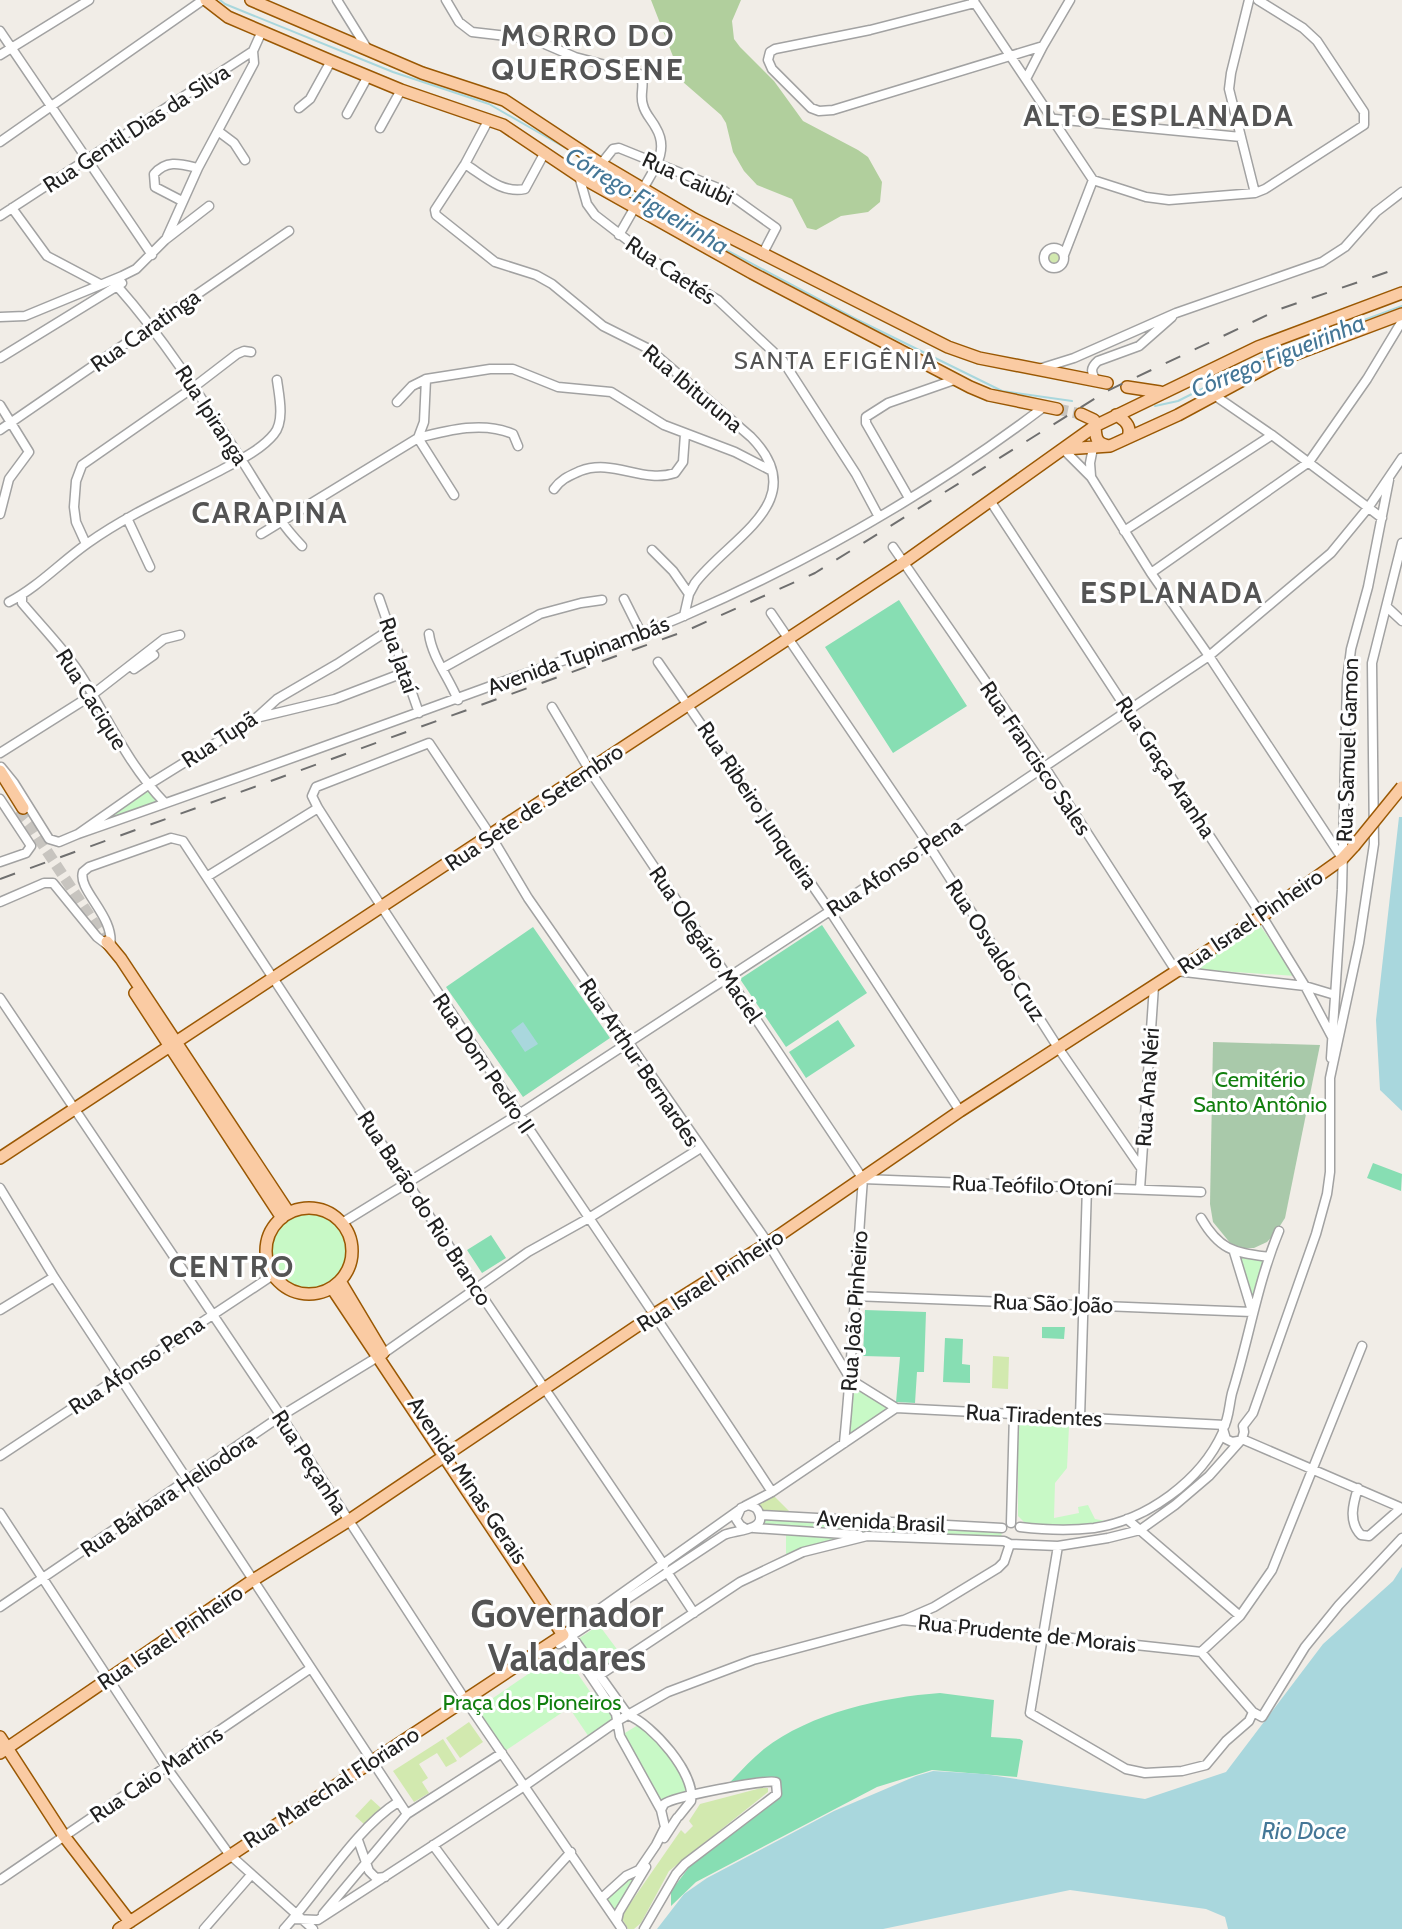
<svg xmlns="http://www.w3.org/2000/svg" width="1402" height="1929" font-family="Cabin,sans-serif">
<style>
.grass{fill:#d2e9af}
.forest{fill:#b1cf9d}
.cemetery{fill:#a9c9aa}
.park{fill:#c8f9c6}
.pitch{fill:#87deb3}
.water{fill:#a9d7dd}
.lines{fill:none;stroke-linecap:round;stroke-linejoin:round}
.stream{stroke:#a9d7dd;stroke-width:2}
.major-tunnel{stroke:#c7c4bf;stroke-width:11;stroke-dasharray:11 5.5;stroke-linecap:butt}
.minor-casing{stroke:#a2a2a2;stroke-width:11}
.major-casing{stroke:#9a5803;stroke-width:14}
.minor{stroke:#fff;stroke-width:8}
.major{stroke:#facba3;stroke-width:11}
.rail{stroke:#6f6f6f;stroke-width:2;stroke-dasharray:16 16;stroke-linecap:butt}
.major-bridge-casing{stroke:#9a5803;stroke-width:14;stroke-linecap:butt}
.major-bridge{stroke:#facba3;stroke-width:11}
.labels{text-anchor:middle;stroke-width:6;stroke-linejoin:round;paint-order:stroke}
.street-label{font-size:22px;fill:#212121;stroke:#fff}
.park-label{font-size:22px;fill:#117f0e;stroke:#fff}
.water-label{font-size:24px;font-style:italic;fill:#457797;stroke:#fff}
.neighbourhood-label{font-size:24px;letter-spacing:2px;fill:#545454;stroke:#fff}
.district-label{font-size:30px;font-weight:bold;letter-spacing:2px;fill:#545454;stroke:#fff}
.town-label{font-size:38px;font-weight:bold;fill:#545454;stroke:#fff}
</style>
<rect width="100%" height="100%" fill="#f1ede7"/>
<path class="grass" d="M1044 258a9 9 0 1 1 18 0a9 9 0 1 1-18 0Z
M993 1356 1009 1357 1008 1389 992 1388Z
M772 1494 792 1514 760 1513 754 1506Z
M469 1722 483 1742 460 1758 446 1738Z
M443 1739 457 1761 446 1767 437 1753 419 1764 428 1778 422 1782 429 1793 414 1802 393 1771Z
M761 1788H768V1792L669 1871 641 1923 634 1929H628L621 1917 627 1908 681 1830 685 1834 693 1826 689 1821 700 1804Z
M371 1799 381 1808 365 1825 355 1816Z"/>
<path class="forest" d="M651 0H741L732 21 734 39 740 47 774 81 803 121 858 150 868 157 882 182 880 202 868 212 841 216 816 230 807 228 792 199 757 185 744 171 733 152 726 123 721 115 683 82Z"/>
<path class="cemetery" d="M1213 1042 1320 1045 1285 1218 1276 1232 1267 1242 1254 1248H1241L1231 1244 1213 1222 1210 1204Z"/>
<path class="park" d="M146 788 158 804 88 829Z
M1259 924 1296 976 1190 969Z
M271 1251a38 38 0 1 1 76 0a38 38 0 1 1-76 0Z
M1239 1256 1266 1261 1253 1300Z
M853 1385 888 1407 847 1438Z
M1018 1425 1069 1426 1067 1468 1055 1483 1054 1518 1079 1513 1078 1507 1088 1505 1095 1519 1111 1522 1079 1528 1026 1524 1018 1516Z
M760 1519 1001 1531 1002 1538 867 1536 786 1558V1530L757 1525Z
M599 1625 622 1656 601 1671 578 1639Z
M562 1651 591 1693 502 1753 474 1711Z
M598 1690 617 1719 591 1740 570 1709Z
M643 1722 676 1760 692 1796 661 1809 620 1736Z
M626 1877 634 1878 635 1883 618 1912 613 1914 604 1900Z"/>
<path class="pitch" d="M899 600 967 706 893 753 825 647Z
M822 925 867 993 786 1047 740 979Z
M533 927 610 1038 523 1097 446 987Z
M838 1020 855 1046 806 1078 789 1052Z
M1373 1163 1402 1174 1401 1191 1367 1178Z
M491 1235 506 1258 482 1273 467 1250Z
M865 1310 926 1312 924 1372H917L915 1403 896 1402 900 1357 863 1356Z
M1042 1327H1065L1064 1339 1042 1338Z
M945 1338 963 1339 962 1364 970 1365V1383L943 1382Z
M940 1693 994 1700 991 1737 1020 1739 1023 1741 1017 1777 932 1770 877 1787 696 1882 671 1906V1891L693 1862 778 1795V1783L724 1788C738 1775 749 1761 764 1749 810 1713 883 1697 940 1693Z"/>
<path class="water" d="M1399 817H1402V1111L1380 1090 1376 1020Z
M523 1022 538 1044 525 1052 511 1031Z
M1402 1567V1929H1228L1225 1917 1206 1909 1070 1890 883 1929H657L684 1894 707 1878 834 1811 916 1776 933 1771 984 1774 1145 1799 1226 1772 1323 1644 1393 1581Z"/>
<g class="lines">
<path class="stream" d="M220 0 225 4 393 72 489 104 571 151 613 183 687 229 854 318 1002 391 1072 401
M1155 406 1178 401 1267 356 1402 306"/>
<path class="major-tunnel" d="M1057 409 1081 414
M18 811 31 827 107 942"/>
<g class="minor-casing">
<path id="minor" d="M337 0 368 50
M446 0 459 22 472 32 533 39 575 57 640 74C646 84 639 94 643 105 645 114 652 120 656 128 669 150 655 168 644 187
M973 0 1093 180 1146 197 1169 200 1255 193 1265 189 1364 125V112L1317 41 1303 28 1258 0
M1249 0 1231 73 1229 89 1255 193
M975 3 870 30 775 49 770 52 768 60 772 69 811 108 819 111 833 110 1043 46 1070 0
M0 31 152 255
M0 55 89 0
M1026 79 1043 46
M299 108 310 99 331 61
M347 114 368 76
M489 119 465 164 435 210 436 215 495 262 536 275 552 284 603 326 649 349 751 437C814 501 729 538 695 583L689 594 684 616
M1055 119 1241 137
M380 128 401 90
M218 131 234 143 245 160
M0 142 203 0
M465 164C484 176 502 194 525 189L545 152
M601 164 613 149 619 148 723 190 776 228 762 255
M579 176 587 204 595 215 661 266 718 300 783 361 856 474 879 517
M182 201 155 187 154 174C167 159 181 164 198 168
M12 208 47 256 100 284
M0 216 253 51 262 31
M619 235 635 207
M167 237 198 168 254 63 253 51
M1044 258a10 10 0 1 1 20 0a10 10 0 1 1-20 0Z
M1064 255 1093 180
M118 287C164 339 201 397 239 456 260 488 275 518 302 546
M0 317 25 316 122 276 136 269 165 240 209 206
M0 358 122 283
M1042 368 1074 358 1176 313 1322 262 1345 247 1376 212 1402 192
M426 379 424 422 418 438 454 495
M1096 381C1091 372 1090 368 1098 361L1139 346 1172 317
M1214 395 1272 435 1382 518
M397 402 412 386 426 379 490 369H513L558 387 611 392 664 425 735 452 772 471
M0 405 29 452 9 479 0 514
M0 430 289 231
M1063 449 1091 477 1151 573 1209 656 1342 858
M1091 476 1090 463 1093 448
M554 489C561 479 569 476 580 471 613 458 643 484 675 473L683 462 685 434
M909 498 866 423V417L888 403 954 380
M991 502 1262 916 1305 986 1332 1037
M127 518 150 567
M1124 531 1272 435
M261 534 418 438C449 430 483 421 513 434L518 446
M86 544 76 522 74 507 76 481 82 465 194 387 237 354 244 351 251 352
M893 547 1044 766 1176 971 1305 986 1335 995
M652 550 673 571 689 594
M1151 573 1309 462 1367 379 1402 321
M22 595V603C43 628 67 652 84 680 110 723 130 767 165 803
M379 598 419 713
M624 599 641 633
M9 602C38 587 61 562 88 543 130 513 178 493 223 469 240 460 262 449 274 434 285 421 279 395 277 380
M1387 607 1402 621
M771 613 928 844 1059 1049 1141 1168
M429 634C432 657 449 678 458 700
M658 662 830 911 960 1111
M443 668 540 614 581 603 602 600
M134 669 154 655
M552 707 590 771 863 1179
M256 718 335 699 403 673
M0 753 92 695 164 639 180 635
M1 767 14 783 49 839 59 842 78 834 148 785 256 718 277 699 337 664 389 630
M0 799 31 846 26 853 0 862
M78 834C219 785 359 734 499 683 561 660 625 642 686 615 812 560 935 490 1045 406
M208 876 318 808
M0 902 44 883H53L97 937 110 947C116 917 77 890 83 872L89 867 171 838 183 841 476 1287 664 1565
M0 998 281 1416 468 1704 622 1929
M1331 1058 1342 890 1347 681 1351 649 1368 587 1389 480
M863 1179 1201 1192
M0 1188 54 1277 407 1814
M1140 1189 1154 986
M1201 1218C1220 1251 1234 1252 1269 1257
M342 1223 519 1114 830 911 1209 656 1331 553 1368 508 1402 458
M1234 1252 1252 1311
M853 1296 1252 1312
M0 1310 54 1277
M1080 1418 1087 1186
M1242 1439 1402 1508
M1238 1441 1232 1442 1226 1439 1223 1429C1229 1419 1229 1405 1232 1393 1249 1339 1257 1284 1279 1231
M844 1443C853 1355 856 1267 863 1179
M0 1456 273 1275
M1358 1488C1353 1504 1348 1522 1361 1535L1369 1536 1401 1508
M772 1492C622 1263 465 1039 318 808L312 796 316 787 429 743 491 836 528 898 768 1243 851 1380 896 1408 1225 1425
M745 1506 772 1492 896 1408
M0 1513 167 1768 229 1854 313 1929
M760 1515 1002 1528
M1127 1519 1240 1616
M1011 1523 1014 1414
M1020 1527C1045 1530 1069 1531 1094 1528 1147 1520 1201 1481 1223 1432
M754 1528 859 1535
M1058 1546 1030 1713 1126 1769 1145 1773 1182 1771 1206 1765 1226 1741 1249 1721 1253 1712
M667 1572 694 1613
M0 1607 281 1416 384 1353 528 1252 589 1218 699 1149
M904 1620 934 1607 998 1568 1004 1562 1010 1544
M568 1631 628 1715
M559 1644 724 1535C734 1530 767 1531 759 1513 757 1507 754 1507 748 1505L741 1508 736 1519 740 1525 746 1529
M1201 1652 1253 1712 1262 1717 1305 1647 1339 1605 1402 1538
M600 1675 740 1582 803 1552 867 1536 1004 1541 1010 1544 1058 1546 1108 1538 1140 1530 1175 1505 1209 1476 1242 1439 1244 1432 1243 1426 1253 1413 1316 1234 1327 1194 1330 1172V1078L1359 943 1374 844 1372 663 1402 543
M628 1715C652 1724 696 1774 691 1801L679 1816
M661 1810 620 1736 616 1714 563 1635 739 1510
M664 1838 677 1818
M358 1840 369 1871 376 1878 385 1877
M433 1845 495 1929
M0 1880 311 1668
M605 1895 626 1876 639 1870 656 1845 665 1827 661 1810C662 1808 663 1806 664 1804 672 1797 765 1779 776 1782L777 1794 685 1864 676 1874 644 1929
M323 1914 407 1814 502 1753
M293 1919 318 1920 526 1785 619 1720 668 1692 753 1660 903 1620 1201 1652 1240 1616 1272 1570 1362 1346
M617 1921 619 1912 646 1867
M204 1929 251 1875
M284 1929C319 1891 355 1829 398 1802
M501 1929 571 1852"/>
</g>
<g class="major-casing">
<path id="major" d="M206 0 228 17 331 61 401 90 503 125 579 176 752 273 970 387 989 395 1057 409
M251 0 422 73 504 100 601 164 694 219 948 347 979 358 1107 383
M1127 387 1160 392
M1081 414 1094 420C1097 433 1092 443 1109 446
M1116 415C1125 420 1132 426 1128 437
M1064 449 1110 446 1178 415 1280 360 1402 314
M0 771 23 808
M107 942 121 959 289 1213
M135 993 282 1218
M0 1158 903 563 1095 426 1258 347 1402 293
M266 1251a43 43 0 1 1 86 0a43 43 0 1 1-86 0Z
M340 1281 383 1353
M0 1737 64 1836 130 1922
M0 1753 253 1580 348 1521 655 1314 768 1243 960 1111 1262 916 1342 859 1354 846
M119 1929 563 1635 332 1288"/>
</g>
<use href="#minor" class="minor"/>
<use href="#major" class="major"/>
<path class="rail" d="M0 879 688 630 815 573 1107 391 1280 309 1402 267"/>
<g class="major-bridge-casing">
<path id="major-bridge" d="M1354 846 1402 787"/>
</g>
<use href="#major-bridge" class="major-bridge"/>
</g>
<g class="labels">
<g class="street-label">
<text transform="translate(136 128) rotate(-33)" y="8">Rua Gentil Dias da Silva</text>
<text transform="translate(688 178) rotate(25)" y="8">Rua Caiubi</text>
<text transform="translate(671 270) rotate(34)" y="8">Rua Caetés</text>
<text transform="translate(145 330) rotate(-35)" y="8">Rua Caratinga</text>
<text transform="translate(693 388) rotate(40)" y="8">Rua Ibituruna</text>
<text transform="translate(212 415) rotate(57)" y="8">Rua Ipiranga</text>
<text transform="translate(399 655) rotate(71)" y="8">Rua Jataí</text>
<text transform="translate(578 655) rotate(-20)" y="8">Avenida Tupinambás</text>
<text transform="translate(92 699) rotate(58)" y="8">Rua Cacique</text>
<text transform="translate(219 739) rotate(-33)" y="8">Rua Tupã</text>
<text transform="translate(1347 750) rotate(-88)" y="8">Rua Samuel Gamon</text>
<text transform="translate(1036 758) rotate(56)" y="8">Rua Francisco Sales</text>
<text transform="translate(1166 767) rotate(57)" y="8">Rua Graça Aranha</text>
<text transform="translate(758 805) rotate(56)" y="8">Rua Ribeiro Junqueira</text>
<text transform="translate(534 807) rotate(-34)" y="8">Rua Sete de Setembro</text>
<text transform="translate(894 867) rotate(-34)" y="8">Rua Afonso Pena</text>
<text transform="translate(1250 921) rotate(-34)" y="8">Rua Israel Pinheiro</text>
<text transform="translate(706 944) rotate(56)" y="8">Rua Olegário Maciel</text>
<text transform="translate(996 950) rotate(57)" y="8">Rua Osvaldo Cruz</text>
<text transform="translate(640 1062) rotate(56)" y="8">Rua Arthur Bernardes</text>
<text transform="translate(484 1063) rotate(56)" y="8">Rua Dom Pedro II</text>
<text transform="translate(1147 1087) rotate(-86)" y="8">Rua Ana Néri</text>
<text transform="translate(1032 1185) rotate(2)" y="8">Rua Teófilo Otoní</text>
<text transform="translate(425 1208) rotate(57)" y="8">Rua Barão do Rio Branco</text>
<text transform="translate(710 1280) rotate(-33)" y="8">Rua Israel Pinheiro</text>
<text transform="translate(1053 1303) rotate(2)" y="8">Rua São João</text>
<text transform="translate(854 1311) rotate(-86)" y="8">Rua João Pinheiro</text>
<text transform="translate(136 1365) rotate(-34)" y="8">Rua Afonso Pena</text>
<text transform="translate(1034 1415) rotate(3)" y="8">Rua Tiradentes</text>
<text transform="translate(310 1462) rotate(57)" y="8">Rua Peçanha</text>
<text transform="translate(468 1480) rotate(56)" y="8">Avenida Minas Gerais</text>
<text transform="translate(168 1494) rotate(-34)" y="8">Rua Bárbara Heliodora</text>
<text transform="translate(881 1521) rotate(3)" y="8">Avenida Brasil</text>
<text transform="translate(1027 1633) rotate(6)" y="8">Rua Prudente de Morais</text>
<text transform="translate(170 1637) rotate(-34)" y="8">Rua Israel Pinheiro</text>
<text transform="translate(156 1774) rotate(-34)" y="8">Rua Caio Martins</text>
<text transform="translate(331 1787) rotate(-33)" y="8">Rua Marechal Floriano</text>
</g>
<g class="park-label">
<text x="1260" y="1087">Cemitério<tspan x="1260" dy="25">Santo Antônio</tspan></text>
<text x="532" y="1710">Praça dos Pioneiros</text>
</g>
<g class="water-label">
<text transform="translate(647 201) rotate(31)" y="8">Córrego Figueirinha</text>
<text transform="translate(1278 356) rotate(-22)" y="8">Córrego Figueirinha</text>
<text x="1304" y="1839">Rio Doce</text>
</g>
<g class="neighbourhood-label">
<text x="836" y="369">SANTA EFIGÊNIA</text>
</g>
<g class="district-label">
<text x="588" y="46">MORRO DO<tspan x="588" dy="34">QUEROSENE</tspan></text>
<text x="1159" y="126">ALTO ESPLANADA</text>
<text x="270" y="523">CARAPINA</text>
<text x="1172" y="603">ESPLANADA</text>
<text x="232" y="1277">CENTRO</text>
</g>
<g class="town-label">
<text x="567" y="1627">Governador<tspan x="567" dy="44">Valadares</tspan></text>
</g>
</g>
</svg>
